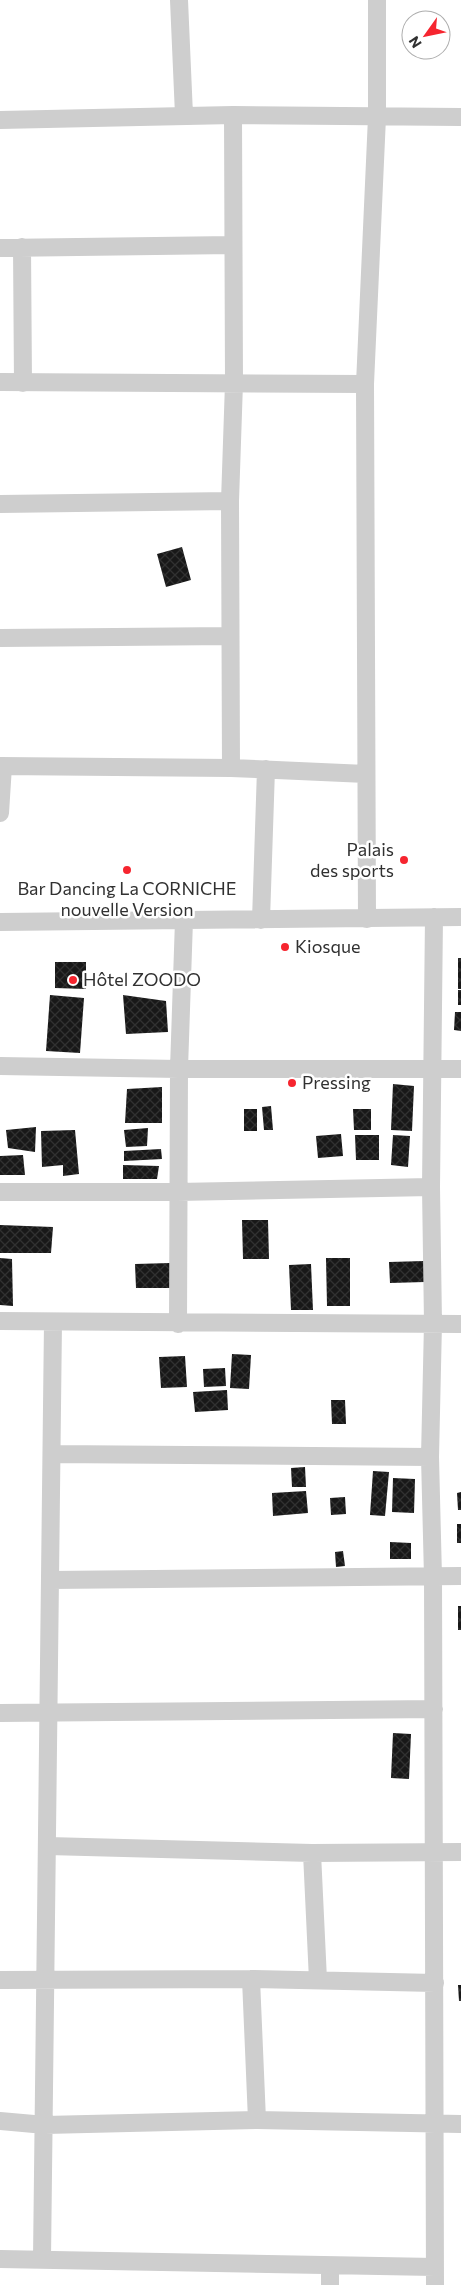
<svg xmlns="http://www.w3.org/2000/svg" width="461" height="2285" font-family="Commissioner,sans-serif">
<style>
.building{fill:url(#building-cross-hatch)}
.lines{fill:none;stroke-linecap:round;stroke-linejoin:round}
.minor{stroke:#cecece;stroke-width:18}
.poi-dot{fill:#f6252f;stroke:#fff;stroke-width:2}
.labels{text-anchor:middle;stroke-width:5;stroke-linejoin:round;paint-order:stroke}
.poi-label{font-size:18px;fill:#313131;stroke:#fff;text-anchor:start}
</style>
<defs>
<pattern id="building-cross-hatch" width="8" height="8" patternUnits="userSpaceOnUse" patternTransform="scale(1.25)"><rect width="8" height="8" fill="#181818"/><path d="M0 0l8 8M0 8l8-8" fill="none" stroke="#313131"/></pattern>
</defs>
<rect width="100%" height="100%" fill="#fff"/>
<path class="building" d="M182 547 191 580 166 587 157 554Z
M458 958H461V989H458Z
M55 962H86V989L55 988Z
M458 990H461V1005H458Z
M50 995 84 998 80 1053 46 1051Z
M123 995 166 1001 168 1032 126 1034Z
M455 1012H461V1031L454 1030Z
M393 1084 414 1086 412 1131 391 1130Z
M162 1087V1123H125L127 1089Z
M271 1106 273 1130H264L262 1107Z
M244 1109H257V1131H244Z
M353 1109H371V1130H354Z
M36 1127 35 1152 8 1148 6 1130Z
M148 1128 147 1146 126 1147 124 1130Z
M75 1130 79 1174 63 1176V1165L42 1167 41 1131Z
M341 1134 343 1156 318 1158 316 1136Z
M355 1135H379V1160H356Z
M393 1135 410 1136 408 1167 391 1165Z
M161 1149 162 1159 124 1161V1151Z
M23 1155 25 1175H0V1156Z
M123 1165 159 1166 157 1179H123Z
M242 1220H268L269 1259H243Z
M0 1225 53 1227 51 1253H0Z
M0 1258 12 1259 13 1306 0 1305Z
M326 1258H350V1306H327Z
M424 1261 425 1282 390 1283 389 1262Z
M170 1263V1288H136L135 1264Z
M311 1264 313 1310H291L289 1265Z
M232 1354 251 1355 249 1389 230 1388Z
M185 1356 187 1387 161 1388 159 1357Z
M225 1368 226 1386 204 1387 203 1369Z
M227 1390 228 1410 195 1412 193 1392Z
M331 1400H345L346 1424H332Z
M305 1467 306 1487H292L291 1468Z
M373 1471 389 1472 385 1516 370 1515Z
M393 1478 415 1479 414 1513 392 1512Z
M306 1491 308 1513 273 1516 272 1493Z
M461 1492V1510H458L457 1493Z
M345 1497 346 1514 331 1515 330 1498Z
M457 1524H461V1543H457Z
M390 1542 411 1543V1559H390Z
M343 1551 345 1566 336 1567 335 1552Z
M458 1606H461V1630H458Z
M393 1733 411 1734 409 1779 391 1778Z
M458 1985H461V2001H459Z"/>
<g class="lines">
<path class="minor" d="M179 0 184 115
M0 120 233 115 461 117
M22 247 23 383
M0 248 233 245
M0 382 365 384
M0 504 230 501
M0 638 230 636
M0 766 231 768 366 774
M231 768 230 501 234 383 233 115
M0 813 3 766
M434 917 431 1187 433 1323 430 1457 433 1577 435 2285
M367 919 365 384 377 117V0
M261 920 266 769
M0 922 461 917
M0 1066 179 1069H461
M0 1192H177L431 1187
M0 1321 461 1324
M178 1324 179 1069 184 920
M52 1454 430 1457
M51 1580 461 1576
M0 1713 434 1709
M48 1846 312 1853 461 1852
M312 1853 318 1980
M251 1979 257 2120
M0 1980 251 1979 435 1983
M0 2121 45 2125 257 2120 461 2124
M0 2259 435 2267
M42 2259 53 1322
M330 2285V2266"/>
</g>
<g class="poi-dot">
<circle cx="404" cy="860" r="5"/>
<circle cx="127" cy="870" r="5"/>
<circle cx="285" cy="947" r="5"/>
<circle cx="73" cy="980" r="5"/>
<circle cx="292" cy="1083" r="5"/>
</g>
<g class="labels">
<g class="poi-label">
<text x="394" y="856" text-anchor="end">Palais<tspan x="394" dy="21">des sports</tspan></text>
<text x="127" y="895" text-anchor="middle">Bar Dancing La CORNICHE<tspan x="127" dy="21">nouvelle Version</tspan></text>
<text x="295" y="953">Kiosque</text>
<text x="83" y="986">Hôtel ZOODO</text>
<text x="302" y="1089">Pressing</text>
</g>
</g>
<g transform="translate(426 35) rotate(237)"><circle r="24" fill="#ffffff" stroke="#adadad"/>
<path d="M0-4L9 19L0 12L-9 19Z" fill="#f6252f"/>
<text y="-8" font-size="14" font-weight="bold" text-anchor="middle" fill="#313131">N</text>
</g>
</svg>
